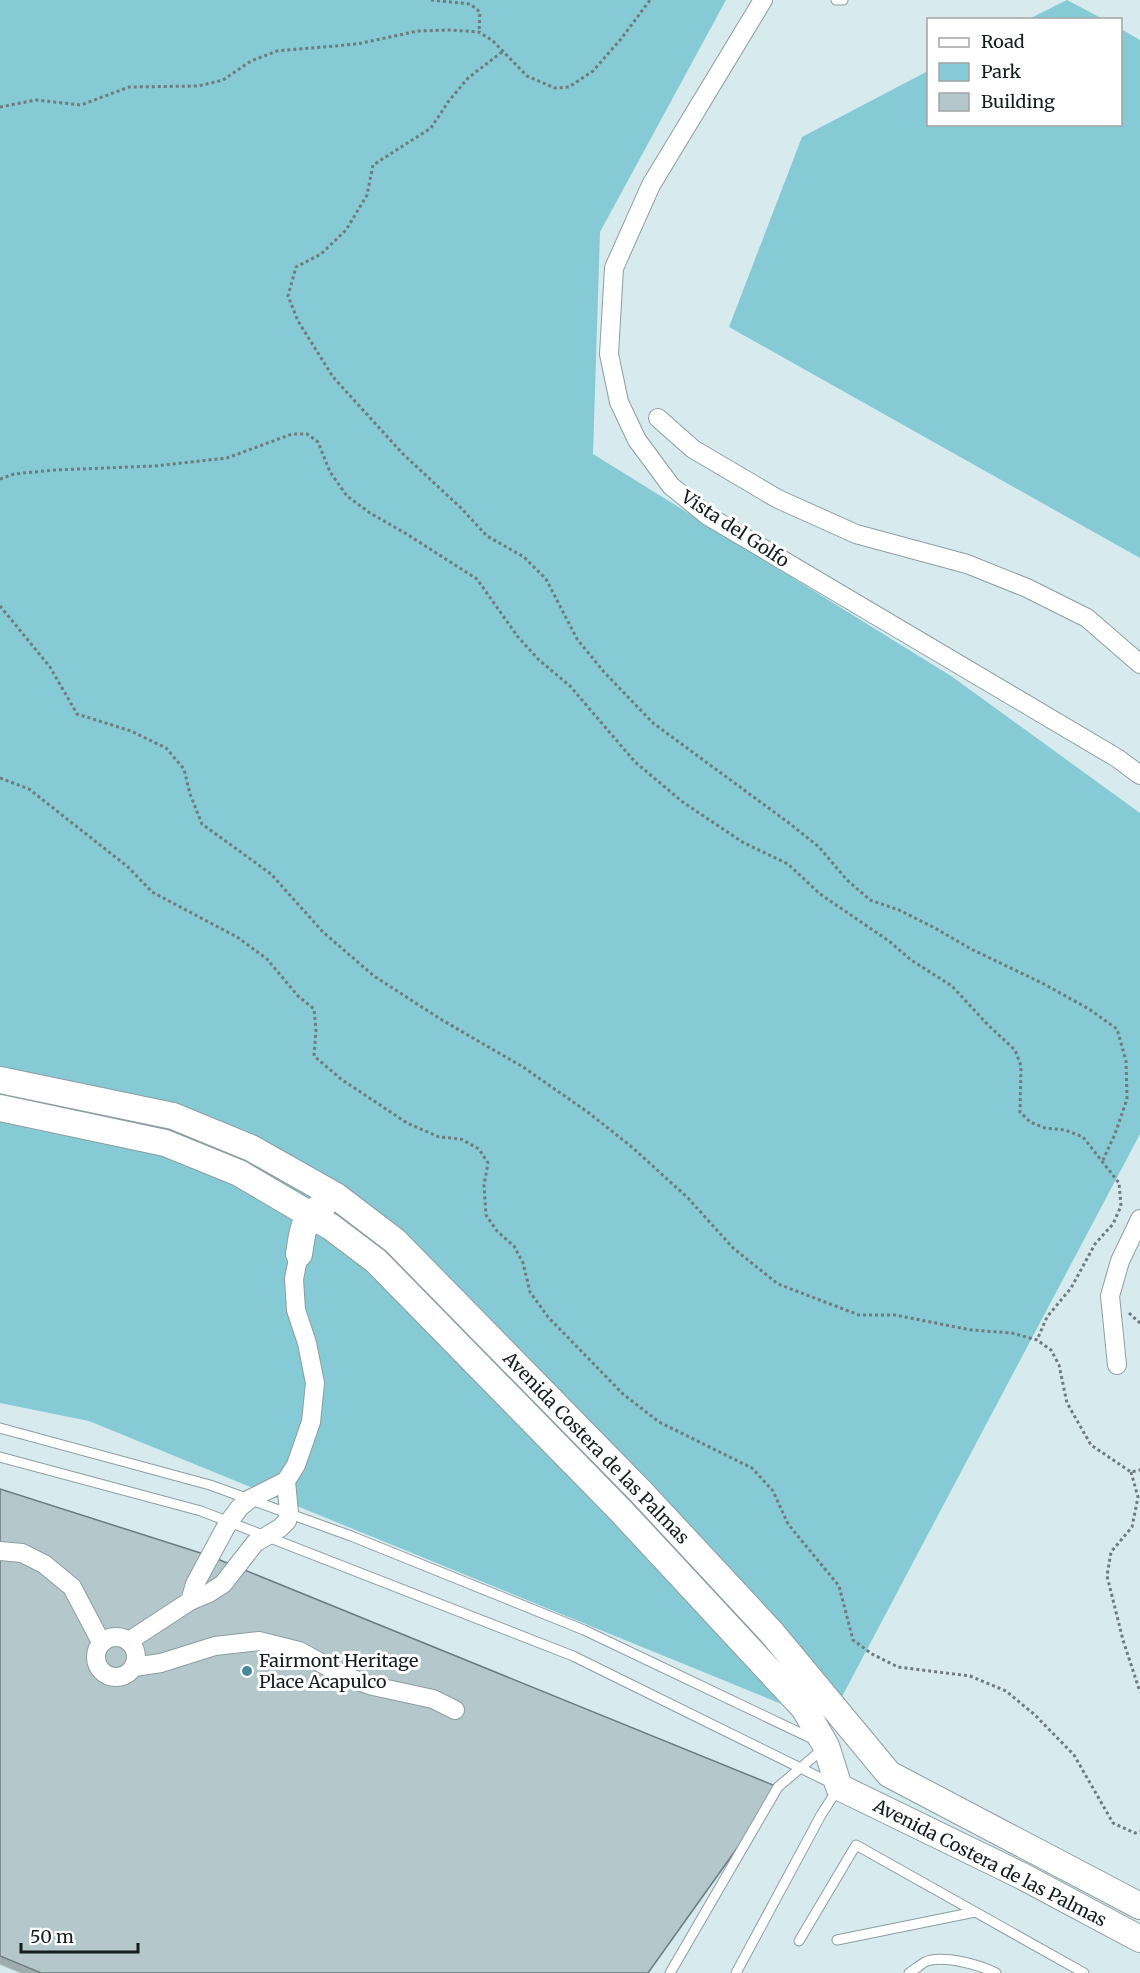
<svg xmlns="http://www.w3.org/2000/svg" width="1140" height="1973" font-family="Merriweather,serif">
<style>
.green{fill:#85cad5}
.building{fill:#b4c7ca;stroke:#6a7b7e;stroke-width:1.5;filter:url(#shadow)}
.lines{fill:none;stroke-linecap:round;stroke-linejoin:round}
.service-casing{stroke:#8c9ea1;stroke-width:11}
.minor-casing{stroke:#8c9ea1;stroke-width:20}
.secondary-casing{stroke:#8c9ea1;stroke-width:28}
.path{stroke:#6f7b7e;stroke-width:3;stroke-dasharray:3 3;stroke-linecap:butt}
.service{stroke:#fff;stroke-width:9}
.minor{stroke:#fff;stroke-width:18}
.secondary{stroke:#fff;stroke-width:26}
.poi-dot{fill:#468b97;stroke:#fff;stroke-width:2}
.labels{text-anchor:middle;stroke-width:6;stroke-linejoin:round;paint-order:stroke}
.street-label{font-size:18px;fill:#151c1d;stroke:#fff}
.poi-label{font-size:18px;fill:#151c1d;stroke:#fff;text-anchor:start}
</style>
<defs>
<filter id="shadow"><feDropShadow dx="-5.5" dy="5.5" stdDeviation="0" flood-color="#0004"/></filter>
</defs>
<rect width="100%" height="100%" fill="#d7eaee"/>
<path class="green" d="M0 0H726L600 232 593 454 951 676 1140 813V1134L828 1723 89 1421 0 1403Z
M1067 0 1103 19H1029Z
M1121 29 1140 40V558L729 327 802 137 928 71V124H1120Z"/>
<path class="building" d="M0 1489 210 1556 778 1787 765 1809 648 1973H41L0 1956Z"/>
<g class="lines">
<g class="service-casing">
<path id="service" d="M836 0H843
M0 1428 210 1485 351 1536 584 1630 817 1741
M0 1457 201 1511 573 1656 839 1787 821 1815 736 1973
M837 1940 975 1912
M799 1941 856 1845 1084 1973
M670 1973 778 1787 824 1748
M909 1973C914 1970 920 1965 925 1962 942 1954 980 1965 996 1973"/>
</g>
<g class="minor-casing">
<path id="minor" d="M763 0 651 185 614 268 609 354 619 402 637 440 671 486 708 516 1117 758 1140 775
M658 418 693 449 778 499 856 534 967 564 1027 588 1087 618 1140 664
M1117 1365 1110 1296 1120 1261 1140 1219
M0 1551 22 1553 44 1564 72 1587 101 1642
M190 1601 195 1584 228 1523 240 1507 250 1499 286 1481 296 1465 311 1422 315 1383 307 1343 296 1310 294 1279 299 1254
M96 1657a20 20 0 1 1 40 0a20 20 0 1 1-40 0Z
M129 1641 190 1601 209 1593 223 1584 255 1543 280 1528 287 1521 289 1513 286 1481
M134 1667 161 1663 215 1646 259 1641 299 1651 347 1677 373 1686 433 1699 455 1710"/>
</g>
<g class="secondary-casing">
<path id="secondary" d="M0 1080 173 1116 251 1148 336 1196 395 1241 641 1492 772 1633 889 1774 1140 1906
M0 1108 165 1143 239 1173 331 1227 376 1261 621 1511 804 1708 826 1746 839 1787 1022 1876 1140 1939
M299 1254C303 1229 302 1219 324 1204"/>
</g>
<path class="path" d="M431 0 470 4 480 12 479 32
M502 52 468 78 448 102 431 128 373 165 367 195 346 230 321 254 296 267 288 296 298 321 333 377 403 454 460 507 487 536 524 557 546 579 577 639 604 672 653 723 789 823 819 847 847 880 870 900 899 910 933 927 971 949 1042 983 1089 1009 1117 1029 1126 1061 1127 1099 1115 1134 1103 1160
M0 107 36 100 81 105 129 87 198 86 223 80 251 61 277 51 357 44 418 31 450 30 479 32 493 41 527 76 555 88 569 87 593 71 621 39 650 0
M0 479 14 474 55 470 155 466 227 458 292 434H307L318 442 330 472 347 496 370 513 405 533 477 579 518 637 539 660 570 686 635 762 684 803 744 843 788 864 820 894 889 941 911 960 952 986 988 1025 1015 1050 1021 1066 1020 1112 1030 1122 1045 1128 1065 1130 1083 1137 1119 1183 1121 1206 1113 1224 1095 1244 1071 1288 1047 1317 1037 1340
M0 606 50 667 77 714 131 731 166 748 184 769 190 794 202 824 271 874 323 932 374 976 442 1020 523 1067 589 1113 633 1148 688 1198 733 1248 778 1284 859 1315H895L971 1330 1012 1333 1037 1340 1051 1350 1059 1365 1067 1403 1091 1445 1131 1472 1140 1470
M0 778 29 789 128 867 152 892 237 937 267 959 298 996 314 1009 316 1030 314 1056 341 1079 407 1123 439 1137 461 1139 479 1149 488 1163 484 1185 486 1215 497 1231 514 1246 523 1263 530 1292 548 1317 623 1394 659 1422 752 1468 773 1491 788 1524 839 1586 853 1640 872 1654 898 1667 970 1676 1006 1691 1035 1715 1074 1755 1113 1823 1135 1833 1140 1831
M1129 1313 1140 1323
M1131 1472 1138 1497 1132 1527 1111 1552 1107 1576 1123 1640 1140 1692"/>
<use href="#service" class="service"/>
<use href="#minor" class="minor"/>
<use href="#secondary" class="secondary"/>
</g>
<circle class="poi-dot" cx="247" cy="1671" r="6"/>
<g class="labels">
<g class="street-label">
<text transform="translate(735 529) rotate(33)" y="6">Vista del Golfo</text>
<text transform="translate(596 1448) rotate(46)" y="6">Avenida Costera de las Palmas</text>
<text transform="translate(990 1863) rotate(27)" y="6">Avenida Costera de las Palmas</text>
</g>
<g class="poi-label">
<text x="259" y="1667">Fairmont Heritage<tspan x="259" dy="21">Place Acapulco</tspan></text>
</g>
</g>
<rect x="927" y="18" width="195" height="108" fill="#ffffff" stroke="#a1a4a5" stroke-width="1.5"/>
<rect x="939" y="38" width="30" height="9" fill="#ffffff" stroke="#a1a4a5" stroke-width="1.5"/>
<text x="981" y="48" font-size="18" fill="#151c1d">Road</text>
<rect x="939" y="63" width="30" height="18" fill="#85cad5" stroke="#a1a4a5" stroke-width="1.5"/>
<text x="981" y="78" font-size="18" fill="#151c1d">Park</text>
<rect x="939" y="93" width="30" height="18" fill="#b4c7ca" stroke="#a1a4a5" stroke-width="1.5"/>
<text x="981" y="108" font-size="18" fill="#151c1d">Building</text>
<path d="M21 1943v9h117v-9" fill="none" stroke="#151c1d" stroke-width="3"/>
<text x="30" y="1943" font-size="18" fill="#151c1d" stroke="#ffffff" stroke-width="4.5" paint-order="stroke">50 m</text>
</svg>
